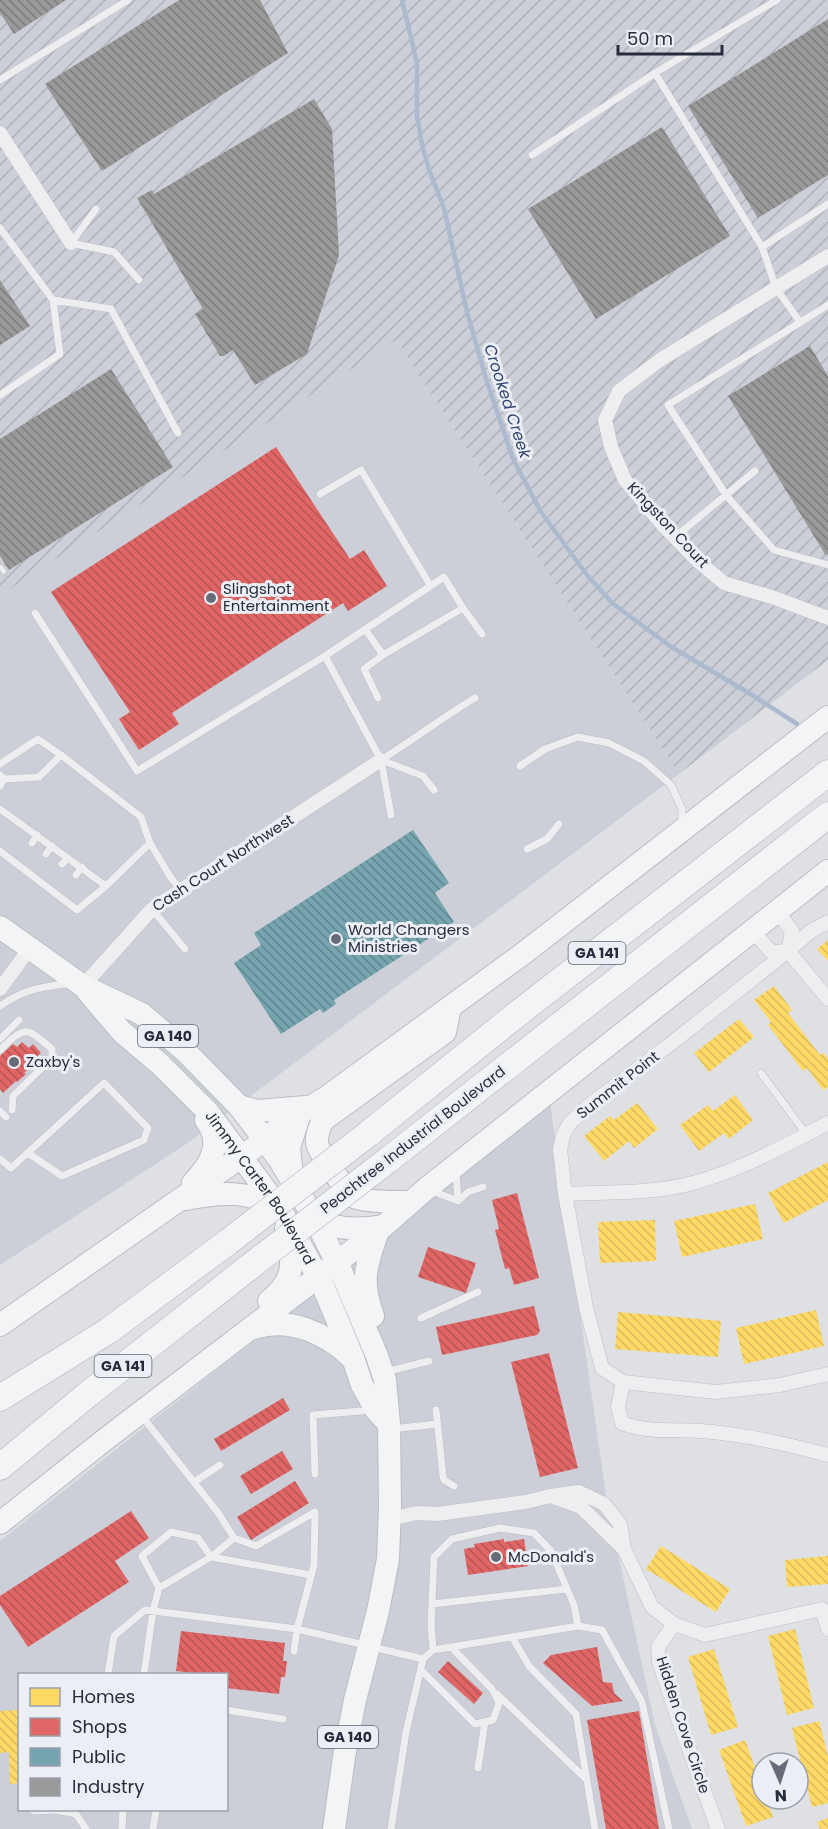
<svg xmlns="http://www.w3.org/2000/svg" width="828" height="1829" font-family="Poppins,sans-serif">
<style>
.built{fill:#cccfd7;fill-rule:evenodd}
.industrial{fill:url(#industrial-furrows)}
.homes{fill:url(#homes-back-hatch)}
.shops{fill:url(#shops-back-hatch)}
.public{fill:url(#public-back-hatch)}
.industry{fill:url(#industry-back-hatch)}
.lines{fill:none;stroke-linecap:round;stroke-linejoin:round}
.stream{stroke:#acbacf;stroke-width:4.5}
.lane-casing{stroke:#bdbec2;stroke-width:8}
.street-casing{stroke:#bdbec2;stroke-width:15}
.primary-casing{stroke:#bbbdc2;stroke-width:24}
.highway-casing{stroke:#b1b3b9;stroke-width:27}
.lane{stroke:#eeeef1;stroke-width:7}
.street{stroke:#eeeef1;stroke-width:14}
.primary{stroke:#f2f4f5;stroke-width:22}
.highway{stroke:#f2f4f5;stroke-width:26}
.rail-casing{stroke:#c8c9cc;stroke-width:7}
.rail{stroke:#ebeef4;stroke-width:4.5;stroke-dasharray:14;stroke-linecap:butt}
.highway-bridge-casing{stroke:#b1b3b9;stroke-width:27;stroke-linecap:butt}
.highway-bridge{stroke:#f2f4f5;stroke-width:26}
.poi-dot{fill:#666b77;stroke:#ebeef4;stroke-width:2}
.labels{text-anchor:middle;stroke-width:6;stroke-linejoin:round;paint-order:stroke}
.shield{fill:#ebeef4;stroke:#616673;stroke-width:1.5}
.shield-label{font-size:14px;font-weight:bold;fill:#262c3c}
.street-label{font-size:15px;fill:#262c3c;stroke:#ebeef4}
.poi-label{font-size:15px;fill:#262c3c;stroke:#ebeef4;text-anchor:start}
.water-label{font-size:16px;font-style:italic;fill:#31466f;stroke:#ebeef4}
</style>
<defs>
<pattern id="industrial-furrows" width="10" height="10" patternUnits="userSpaceOnUse" patternTransform="scale(1.5)"><rect width="10" height="10" fill="#cccfd7"/><path d="M-1 1l2-2M0 10L10 0M9 11l2-2" fill="none" stroke="#afb2b9"/></pattern>
<pattern id="homes-back-hatch" width="6" height="6" patternUnits="userSpaceOnUse" patternTransform="scale(1.5)"><rect width="6" height="6" fill="#ffd966"/><path d="M-1 5l2 2M0 0l6 6M5-1l2 2" fill="none" stroke="#daba59"/></pattern>
<pattern id="shops-back-hatch" width="6" height="6" patternUnits="userSpaceOnUse" patternTransform="scale(1.5)"><rect width="6" height="6" fill="#e06666"/><path d="M-1 5l2 2M0 0l6 6M5-1l2 2" fill="none" stroke="#b55455"/></pattern>
<pattern id="public-back-hatch" width="6" height="6" patternUnits="userSpaceOnUse" patternTransform="scale(1.5)"><rect width="6" height="6" fill="#76a5af"/><path d="M-1 5l2 2M0 0l6 6M5-1l2 2" fill="none" stroke="#618790"/></pattern>
<pattern id="industry-back-hatch" width="6" height="6" patternUnits="userSpaceOnUse" patternTransform="scale(1.5)"><rect width="6" height="6" fill="#999"/><path d="M-1 5l2 2M0 0l6 6M5-1l2 2" fill="none" stroke="#7d7d7e"/></pattern>
</defs>
<rect width="100%" height="100%" fill="#dee0e4"/>
<path class="built" d="M396 340 679 774 188 1143 0 1265V595Z
M549 1096 607 1503 655 1725 692 1829H0V1541L356 1260ZM20 1674H226V1810H20Z"/>
<path class="industrial" d="M0 0H828V660L679 774 396 340 0 595Z"/>
<path class="homes" d="M828 940V961L817 949Z
M774 986 792 1010 788 1013 820 1055 824 1053 828 1059V1087L823 1090 807 1068 803 1071 768 1025 771 1022 754 1000Z
M739 1019 754 1037 709 1072 694 1053Z
M735 1095 753 1120 729 1139 724 1133 699 1151 680 1125 708 1105 713 1111Z
M637 1103 658 1129 634 1148 629 1141 604 1161 584 1136 610 1116 614 1120Z
M828 1162V1200L784 1223 768 1193Z
M755 1204 763 1239 682 1257 674 1221Z
M655 1220 656 1261 600 1263 598 1222Z
M816 1310 824 1346 744 1364 736 1328Z
M618 1312 721 1321 718 1357 615 1349Z
M661 1546 730 1589 716 1612 646 1569Z
M828 1556V1584L787 1587 785 1560Z
M795 1629 814 1708 787 1715 768 1636Z
M714 1649 738 1727 711 1735 688 1657Z
M20 1710V1783L10 1784 9 1752 0 1753V1711Z
M819 1721 828 1756V1803L812 1807 792 1728Z
M745 1740 762 1787V1799H766L773 1817 746 1826 719 1750Z
M828 1818V1829H820L817 1822Z"/>
<path class="shops" d="M276 447 350 559 364 550 387 586 348 611 343 603 172 713 179 724 139 750 119 719 130 712 51 592Z
M22 1042 29 1048 33 1044 41 1053 25 1066 28 1069 24 1073 26 1074 17 1082 16 1081 3 1093 0 1089V1056L13 1044 17 1047Z
M517 1193 539 1278 514 1285 509 1268 505 1269 495 1230 499 1229 492 1200Z
M428 1247 476 1263 466 1293 418 1277Z
M534 1306 540 1331 537 1335 442 1355 436 1327Z
M549 1353 578 1468 540 1477 511 1362Z
M283 1398 290 1410 221 1451 214 1439Z
M282 1451 293 1469 251 1494 240 1476Z
M295 1481 309 1503 251 1540 237 1517Z
M131 1511 149 1538 115 1561 129 1582 28 1647 0 1605V1596Z
M504 1539V1542L524 1539 528 1566 468 1575 464 1549 475 1547 474 1544Z
M181 1631 285 1643 283 1661H287L285 1677H281L279 1694 226 1688V1674H200L176 1671Z
M597 1647 603 1682 612 1683 614 1693 623 1701 592 1706 543 1663 551 1655Z
M448 1661 483 1693 474 1704 438 1672Z
M639 1711 659 1829H606L587 1720Z"/>
<path class="public" d="M413 830 449 883 435 893 454 922 334 1000 336 1004 323 1013 320 1009 281 1034 234 963 261 945 254 933Z"/>
<path class="industry" d="M0 0H66L14 34 0 13Z
M179 0H260L288 53 102 171 45 84Z
M828 19V175L758 218 688 106Z
M314 99 332 129 339 255 307 354 255 385 233 350 224 356H220L195 314 203 309 137 198 152 190 154 194Z
M662 127 730 236 596 319 528 209Z
M0 280 30 326 0 345Z
M810 346 828 376V555L825 554 728 396Z
M111 369 173 467 9 570 0 556V439Z"/>
<g class="lines">
<path class="stream" d="M402 0 417 63V116L422 144 429 170 444 208 467 312 486 379 513 459 541 512 587 575 612 603 670 646 752 695 797 724"/>
<g class="lane-casing">
<path id="lane" d="M655 73 762 247 776 288 800 322
M0 80 128 0
M532 155 655 73 777 0
M96 209 71 243 114 252 139 280
M0 228 53 300
M762 247 828 204
M828 305 668 405 726 495 774 550 828 565
M0 395 60 354 53 300 111 309 178 433
M320 494 361 470 430 585
M675 537 755 471
M35 613 137 771 325 656 444 577 463 608 482 634
M365 629 383 655
M325 656 381 760 391 815
M378 698 364 669 383 655 463 608
M381 760C413 740 443 717 475 698
M381 760 423 776 434 790
M0 764 38 739 61 755
M520 766 545 749 578 737 609 743 644 761 671 785 682 809V824
M0 775 4 779 0 786
M4 779 39 777 61 755 141 817 150 843
M0 809 106 886
M32 843 37 835
M527 849 547 839 559 824
M0 851 77 910 106 886 150 843 171 878 181 890
M46 854 52 846
M62 864 68 858
M76 875 82 867
M152 909 185 949
M0 1006C27 988 39 988 71 983
M0 1039 19 1020
M0 1050C25 1025 26 1027 52 1049V1058L13 1096 12 1110
M761 1073 807 1135
M0 1111 6 1117
M0 1159 11 1168 104 1083 148 1128 144 1140 62 1176 28 1153
M456 1171 458 1201
M432 1191 458 1201
M458 1201 468 1192 483 1187
M421 1318 478 1292
M393 1370 429 1361
M436 1410 443 1476 444 1480 454 1486
M141 1415 219 1514 234 1538 256 1546 315 1512
M392 1429 437 1424
M315 1474 313 1415 373 1410
M194 1482 220 1465
M159 1588 142 1556 171 1532 198 1538 211 1557 311 1575
M432 1604 567 1589
M578 1626 602 1630 642 1702 669 1829
M512 1637 529 1666 576 1714 595 1829
M294 1651 297 1629 314 1565 315 1512
M421 1670 475 1724 493 1720 499 1703 492 1689 451 1647
M108 1674 114 1636 145 1610 297 1629 423 1659 433 1650 578 1626 574 1605 551 1551 534 1533 500 1528 452 1539 434 1557 431 1625 433 1650
M144 1674 153 1611 159 1588 211 1557 234 1538
M497 1694 586 1779
M226 1710 283 1719
M478 1768 485 1722
M34 1811 56 1810 76 1814 86 1829
M122 1829 123 1810
M153 1829 156 1810
M391 1829 406 1732 423 1659"/>
</g>
<g class="street-casing">
<path id="street" d="M0 133 71 243
M828 256 660 360 619 391 605 420 611 447 625 480 662 524 699 562 724 583 772 597 828 618
M777 911 792 931 788 951
M828 922 811 931 788 951 673 1042 593 1102 570 1123 563 1135 560 1149 565 1194 586 1307 602 1368 623 1382 716 1392 780 1385 828 1374
M752 930 771 952 788 951
M788 951 828 999
M83 986 152 909 381 760
M0 989 30 948
M565 1194C606 1192 654 1194 693 1183 740 1170 785 1146 828 1123
M623 1382 618 1407 622 1423C647 1433 674 1429 700 1431 744 1434 786 1444 828 1455
M550 1496 581 1507 624 1549 652 1607 674 1624 705 1635 822 1609 828 1629
M390 1519 417 1513 437 1514 526 1502 550 1496 579 1492 604 1504 620 1524 624 1549
M674 1624 658 1647 659 1661 676 1713 718 1829"/>
</g>
<g class="primary-casing">
<g id="primary">
<path d="M0 927 83 986 142 1014 186 1052 239 1106 279 1159 316 1221 341 1271 377 1356 385 1380 389 1424 390 1506 388 1559 378 1611 355 1700 344 1757 334 1829"/>
<path id="s1" d="M88 992 122 1032 161 1065 208 1112 282 1212 323 1286 353 1358 362 1385 376 1410 389 1424"/>
<path d="M239 1106 257 1111 306 1107"/>
<path d="M292 1175 289 1148 300 1113"/>
<path d="M193 1183C210 1165 224 1143 206 1120"/>
<path d="M186 1199C215 1193 254 1188 277 1211"/>
<path d="M411 1202C399 1202 363 1202 354 1197 347 1192 318 1152 317 1143 316 1134 320 1127 323 1120L445 1032 450 1007"/>
<path d="M308 1216C331 1229 357 1231 383 1226"/>
<path d="M269 1301C297 1279 293 1261 286 1229"/>
<path d="M373 1316C360 1281 366 1265 378 1231"/>
<path d="M0 1325 261 1143 293 1115 300 1113 327 1097 524 953 828 717"/>
<path d="M254 1328C290 1316 327 1334 352 1358"/>
<path d="M0 1523 107 1438 378 1231 426 1189 828 871"/>
</g>
</g>
<g class="highway-casing">
<path id="highway" d="M368 1134 516 1015 828 773
M388 1160 828 815
M0 1398 108 1331 228 1242
M0 1467 87 1395 248 1268"/>
</g>
<use href="#lane" class="lane"/>
<use href="#street" class="street"/>
<use href="#primary" class="primary"/>
<use href="#highway" class="highway"/>
<g class="rail-casing">
<path id="rail" d="M0 566 5 573"/>
</g>
<use href="#rail" class="rail"/>
<g class="highway-bridge-casing">
<path id="highway-bridge" d="M228 1242 368 1134
M248 1268 388 1160"/>
</g>
<use href="#highway-bridge" class="highway-bridge"/>
</g>
<g class="poi-dot">
<circle cx="211" cy="598" r="6"/>
<circle cx="336" cy="939" r="6"/>
<circle cx="14" cy="1062" r="6"/>
<circle cx="496" cy="1557" r="6"/>
</g>
<g class="labels">
<g class="shield">
<rect x="568.5" y="942" width="57" height="22" rx="4.5"/>
<rect x="138" y="1025" width="60" height="22" rx="4.5"/>
<rect x="94.5" y="1355" width="57" height="22" rx="4.5"/>
<rect x="318" y="1726" width="60" height="22" rx="4.5"/>
</g>
<g class="shield-label">
<text x="597" y="958">GA 141</text>
<text x="168" y="1041">GA 140</text>
<text x="123" y="1371">GA 141</text>
<text x="348" y="1742">GA 140</text>
</g>
<g class="street-label">
<text transform="translate(668 525) rotate(47)" y="5">Kingston Court</text>
<text transform="translate(223 863) rotate(-33)" y="5">Cash Court Northwest</text>
<text transform="translate(618 1085) rotate(-38)" y="5">Summit Point</text>
<text transform="translate(413 1140) rotate(-38)" y="5">Peachtree Industrial Boulevard</text>
<text dy="5" stroke="none"><textPath href="#s1" startOffset="262">Jimmy Carter Boulevard</textPath></text>
<text transform="translate(683 1725) rotate(72)" y="5">Hidden Cove Circle</text>
</g>
<g class="poi-label">
<text x="223" y="594">Slingshot<tspan x="223" dy="17">Entertainment</tspan></text>
<text x="348" y="935">World Changers<tspan x="348" dy="17">Ministries</tspan></text>
<text x="26" y="1067">Zaxby's</text>
<text x="508" y="1562">McDonald's</text>
</g>
<g class="water-label">
<text transform="translate(508 401) rotate(72)" y="6">Crooked Creek</text>
</g>
</g>
<rect x="18" y="1673" width="210" height="138" fill="#ebeef4" stroke="#9ca0aa" stroke-width="1.5"/>
<rect x="30" y="1688" width="30" height="18" fill="#ffd966" stroke="#9ca0aa" stroke-width="1.5"/>
<text x="72" y="1703" font-size="18" fill="#262c3c">Homes</text>
<rect x="30" y="1718" width="30" height="18" fill="#e06666" stroke="#9ca0aa" stroke-width="1.5"/>
<text x="72" y="1733" font-size="18" fill="#262c3c">Shops</text>
<rect x="30" y="1748" width="30" height="18" fill="#76a5af" stroke="#9ca0aa" stroke-width="1.5"/>
<text x="72" y="1763" font-size="18" fill="#262c3c">Public</text>
<rect x="30" y="1778" width="30" height="18" fill="#999999" stroke="#9ca0aa" stroke-width="1.5"/>
<text x="72" y="1793" font-size="18" fill="#262c3c">Industry</text>
<g transform="translate(780 1781) rotate(177)"><circle r="28" fill="#ebeef4" stroke="#9ca0aa" stroke-width="1.5"/>
<path d="M0-4.5L10 22L0 15L-10 22Z" fill="#666b77"/>
<text y="-9" font-size="16" font-weight="bold" text-anchor="middle" fill="#262c3c">N</text>
</g>
<path d="M618 45v9h104v-9" fill="none" stroke="#262c3c" stroke-width="3"/>
<text x="627" y="45" font-size="18" fill="#262c3c" stroke="#ebeef4" stroke-width="4.5" paint-order="stroke">50 m</text>
</svg>
